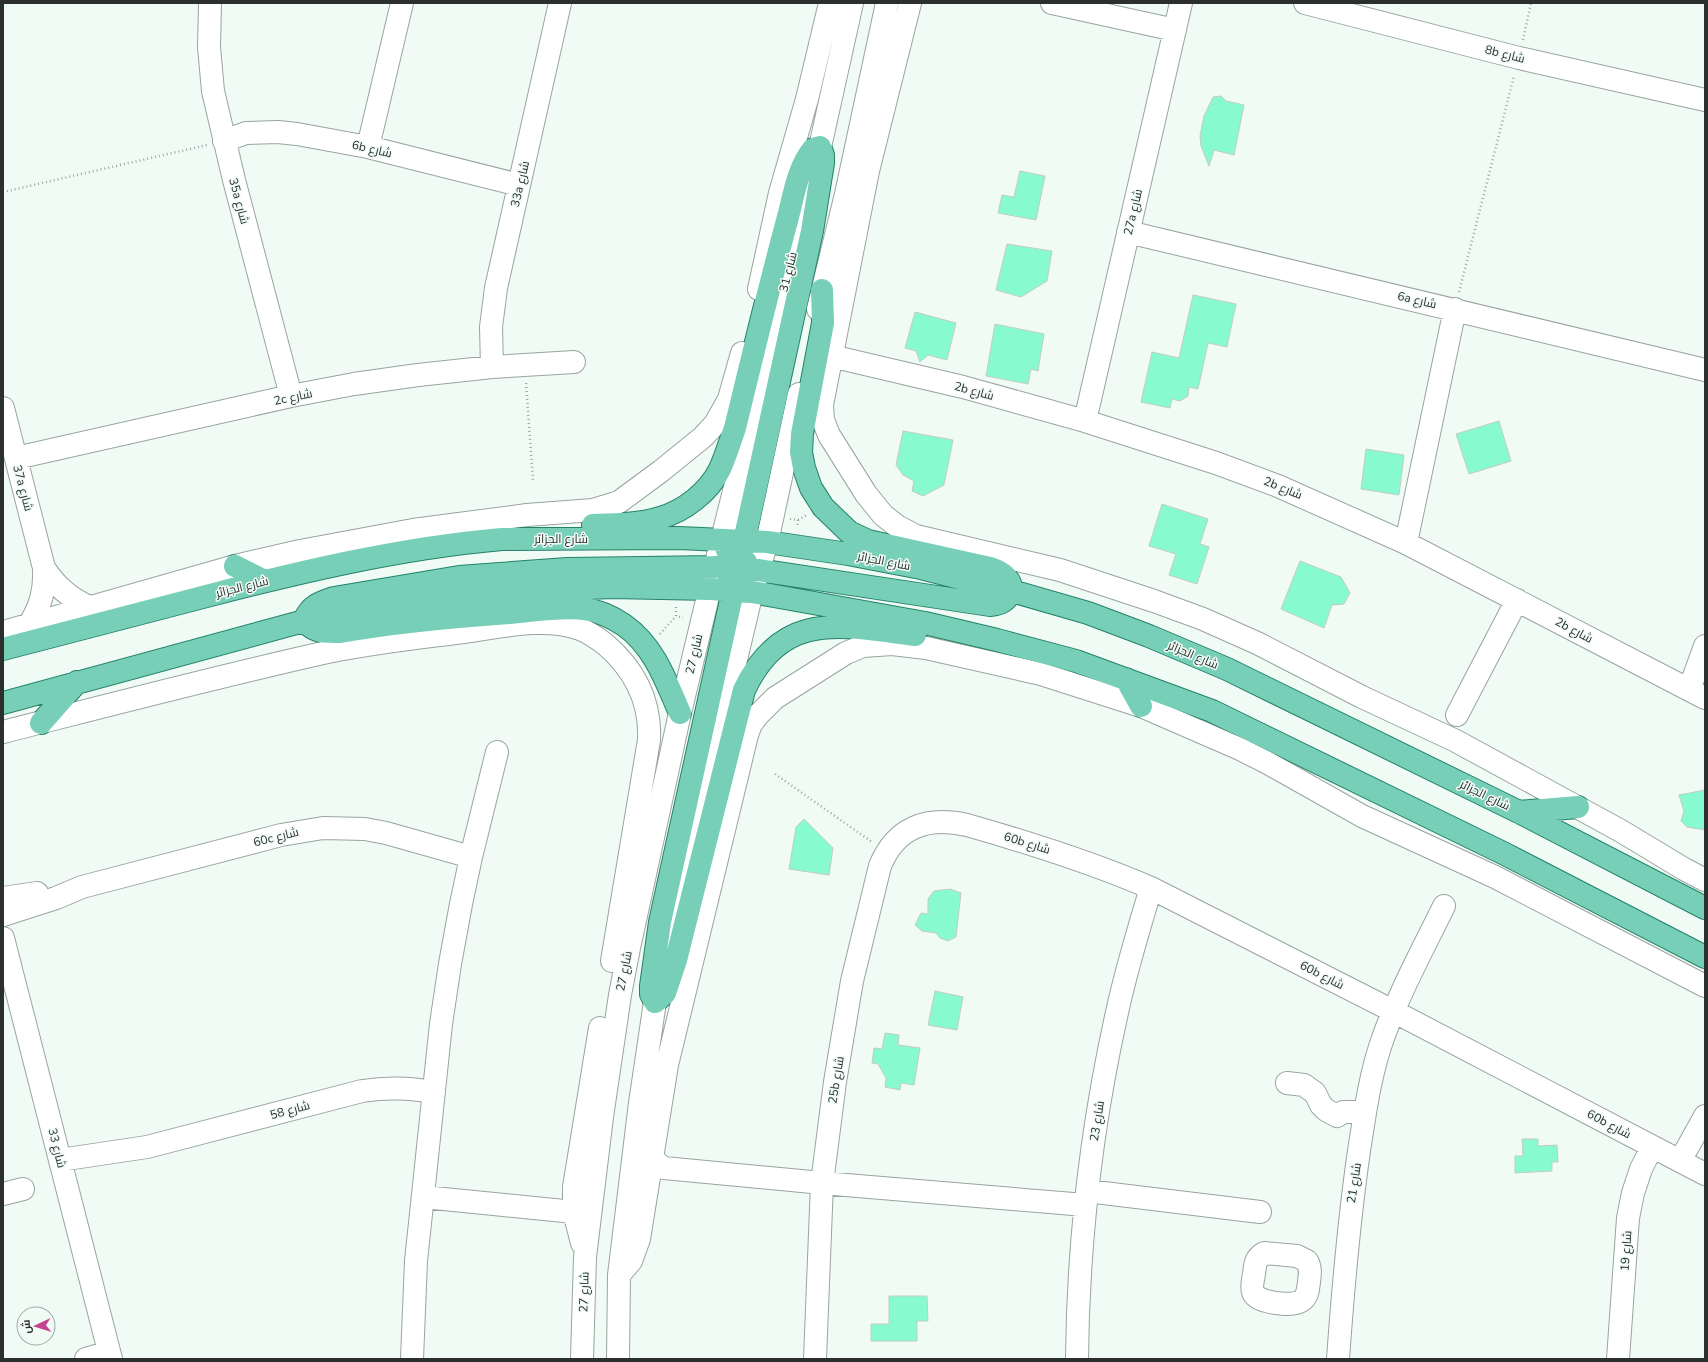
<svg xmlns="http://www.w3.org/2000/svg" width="1708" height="1362" font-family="'Nunito Sans',Cairo,sans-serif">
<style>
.building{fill:#88fad1;stroke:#c1ccc7}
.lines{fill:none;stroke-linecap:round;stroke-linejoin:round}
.minor-casing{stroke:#99a49f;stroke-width:24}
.major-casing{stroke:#238268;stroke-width:24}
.path{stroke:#9da6a2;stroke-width:2.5;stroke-dasharray:1 3;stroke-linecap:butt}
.minor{stroke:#fff;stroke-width:22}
.major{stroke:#78cfb7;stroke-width:22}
.labels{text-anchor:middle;stroke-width:3;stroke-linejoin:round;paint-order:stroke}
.street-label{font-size:12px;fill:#2b2f2d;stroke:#f0fbf6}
</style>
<rect width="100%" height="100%" fill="#f0fbf6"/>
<path class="building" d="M1221 96 1226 101 1244 105 1234 155 1214 150 1209 166 1201 146 1200 136 1204 116 1213 97Z
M1020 171 1045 176 1036 220 998 213 1002 195 1014 197Z
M1007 244 1052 251 1047 281 1021 297 996 290Z
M1193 295 1236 304 1227 347 1208 343 1198 389 1189 387 1188 396 1180 401 1172 399 1170 408 1141 402 1152 352 1179 358Z
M915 312 956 323 947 360 928 355 920 362 916 351 905 348Z
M995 324 1044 334 1038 371 1031 369 1028 384 986 376Z
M1499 421 1511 461 1469 474 1456 434Z
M903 431 953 440 944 485 923 496 912 491 914 481 903 475 896 465Z
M1366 449 1404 455 1399 495 1361 489Z
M1162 504 1208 519 1200 544 1209 547 1197 584 1169 575 1176 554 1149 546Z
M1300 561 1341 577 1350 593 1344 604 1332 605 1324 628 1281 609Z
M1705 790V830L1687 827 1681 821 1684 811 1679 795Z
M804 819 833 848 829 875 789 869 796 827Z
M950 889 961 893 956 937 948 941 940 938 936 933 922 931 915 925 921 913 928 914V899L934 891Z
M935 991 963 997 957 1030 928 1025Z
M885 1033 899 1035 898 1045 920 1048 914 1085 901 1083 900 1090 885 1087 886 1078 878 1064 872 1063 874 1048 882 1049Z
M1522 1139H1538V1146L1557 1145 1558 1162H1552V1171L1515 1173V1156H1523Z
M889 1296H927L928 1321H917V1341H871V1324H889Z"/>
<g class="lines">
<g class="minor-casing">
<path id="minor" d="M210 3 209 47 213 91 234 180 291 396
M910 3 868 171 822 405 823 420 829 435 866 494 883 515 897 526 916 536 1060 570 1154 601 1203 619 1257 643 1362 697 1456 741 1621 831 1684 869 1705 880
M1052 3 1175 30
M1305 3 1519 58 1705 100
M224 141 246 133 278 132 297 134 368 147 519 185
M368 147 402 3
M1128 232 1705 370
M759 289 780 193 807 99 830 3
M818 309 846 194 887 3
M831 356 963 387 1085 421 1216 463 1278 486 1406 543 1705 698
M492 367 491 327 496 288 560 3
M3 408 44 568C45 590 41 606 29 625
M1085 421 1181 3
M16 458 291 396 354 384 418 375 492 367 574 362
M1406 543 1455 309
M44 568C56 586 69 598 89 607
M3 632 235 566 300 551 413 530 527 515 593 510 619 502 661 471 703 437 715 424 729 399 742 353
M1689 690 1705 646
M1457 715 1517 600
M3 732C109 705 216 677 323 653 369 643 417 638 464 632 501 627 544 616 580 629 589 632 597 638 605 644 634 669 651 700 649 740L612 961
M3 898 37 893
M3 915 56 898 82 887 281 835 323 828 365 829 386 833 471 857
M3 938 111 1359
M1287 1083 1304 1085 1315 1093 1321 1105 1326 1110 1337 1116 1343 1112H1365
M651 1155 658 1164 664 1168 822 1183 1085 1205
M60 1160 147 1147 362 1091C388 1087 408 1088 434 1092
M1680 1161 1705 1116
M1087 1191 1260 1212
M3 1194 23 1189
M424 1197 574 1212
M582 1243 574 1212V1187L600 1028
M1264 1253 1297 1256 1307 1261C1311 1268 1310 1274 1309 1282 1308 1289 1308 1297 1301 1301 1293 1307 1256 1303 1253 1292 1251 1287 1253 1280 1254 1274 1255 1265 1255 1258 1264 1253Z
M619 1275 631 1261 639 1239 667 1065 747 735 751 724 758 715 775 698 846 653 863 646 892 644 926 648 1041 674 1141 706 1240 749 1266 762 1362 816 1495 877 1705 986
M86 1359 109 1352
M412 1359 416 1261 441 1024 450 964 461 904 471 857 497 752
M582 1359 585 1257 602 1117 620 995 629 948 680 713 715 567 820 147 852 3
M618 1359 619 1275 640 1103 655 1002 752 592 767 542 799 394
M815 1359 822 1183 835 1082 852 981 880 866C896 827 927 816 967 825 1030 843 1091 862 1151 888L1393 1011 1705 1174
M1077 1359C1078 1241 1092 1123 1118 1008 1127 967 1139 928 1151 888
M1338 1359C1343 1289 1349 1220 1359 1151 1365 1113 1370 1074 1383 1038 1399 993 1423 949 1444 906
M1618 1359 1628 1218 1633 1193 1641 1169 1652 1147"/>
</g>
<g class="major-casing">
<path id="major" d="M593 525C615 524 638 525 660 518 684 511 709 492 720 469 726 456 730 442 735 428 752 358 769 287 788 217 794 194 798 167 813 149L820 147 823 155V163L812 231 741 555
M722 540C732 558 735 570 733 591L660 922 651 986V994L655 1002 665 993 676 960 744 690C783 609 841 626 915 635
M235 566 265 581
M729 576 743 571 758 570 990 605C1001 604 1006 601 1012 591 1010 577 1002 572 990 568L868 541 849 532 823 507 811 488 804 468 801 452 802 434 823 323 822 290
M3 649C68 632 134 615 199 598 298 572 399 548 502 539L679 538 767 542 848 554 921 568 1012 591 1088 613 1149 636 1227 669 1519 812 1705 908
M1126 679 1141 706
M3 703 304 621 461 597 515 591 612 587 710 589 752 592 925 623 997 640 1076 661 1212 711 1503 853 1705 957
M680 713C666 681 654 646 624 625 612 617 599 611 585 609 561 606 533 611 509 613 453 617 395 622 340 632 323 632 316 633 304 621 310 606 319 603 334 598L459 577 567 569 715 567 746 562
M41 723 77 682
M1519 812 1578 807"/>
</g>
<path class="path" d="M1523 40 1531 3
M3 192 207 145
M1459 292 1514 76
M526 383 533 480
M790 519 798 520 797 528
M798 520 807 515
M676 607V616L683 618
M660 634 676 616
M775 774 872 842"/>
<use href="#minor" class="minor"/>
<use href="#major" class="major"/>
</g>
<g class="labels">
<g class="street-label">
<text transform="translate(1505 54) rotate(14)" y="4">8b شارع</text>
<text transform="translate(372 149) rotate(13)" y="4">6b شارع</text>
<text transform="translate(520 184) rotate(-77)" y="4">33a شارع</text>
<text transform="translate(239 201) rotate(75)" y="4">35a شارع</text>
<text transform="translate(1133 212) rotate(-77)" y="4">27a شارع</text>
<text transform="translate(788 272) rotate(-76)" y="4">شارع 31</text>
<text transform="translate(1417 300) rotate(13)" y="4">6a شارع</text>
<text transform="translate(974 391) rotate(15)" y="4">2b شارع</text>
<text transform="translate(293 397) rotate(-12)" y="4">2c شارع</text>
<text transform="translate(23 488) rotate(75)" y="4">37a شارع</text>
<text transform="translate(1283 488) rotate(22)" y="4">2b شارع</text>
<text x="561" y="543">شارع الجزائر</text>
<text transform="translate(884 561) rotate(11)" y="4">شارع الجزائر</text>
<text transform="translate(242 587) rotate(-14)" y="4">شارع الجزائر</text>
<text transform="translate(1574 630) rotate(28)" y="4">2b شارع</text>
<text transform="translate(694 654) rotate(-77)" y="4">شارع 27</text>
<text transform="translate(1193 655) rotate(23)" y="4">شارع الجزائر</text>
<text transform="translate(1485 795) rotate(26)" y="4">شارع الجزائر</text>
<text transform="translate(276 837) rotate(-14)" y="4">60c شارع</text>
<text transform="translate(1027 843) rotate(17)" y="4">60b شارع</text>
<text transform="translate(624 971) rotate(-79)" y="4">شارع 27</text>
<text transform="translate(1322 975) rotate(27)" y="4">60b شارع</text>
<text transform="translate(836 1080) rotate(-81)" y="4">25b شارع</text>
<text transform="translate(290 1110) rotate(-15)" y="4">شارع 58</text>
<text transform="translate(1097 1121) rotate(-81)" y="4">شارع 23</text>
<text transform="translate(1609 1124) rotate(28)" y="4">60b شارع</text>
<text transform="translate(57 1148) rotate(76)" y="4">شارع 33</text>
<text transform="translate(1354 1183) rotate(-81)" y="4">شارع 21</text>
<text transform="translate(1626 1251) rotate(-86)" y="4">شارع 19</text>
<text transform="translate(584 1292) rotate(-88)" y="4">شارع 27</text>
</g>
</g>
<rect width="1708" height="1362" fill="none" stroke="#2b2f2d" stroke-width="8"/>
<g transform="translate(36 1326) rotate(266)"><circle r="19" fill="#f0fbf6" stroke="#a1a9a6"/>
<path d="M0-3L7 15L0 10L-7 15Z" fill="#c4438e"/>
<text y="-6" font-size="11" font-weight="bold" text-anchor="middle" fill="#2b2f2d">ش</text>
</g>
</svg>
